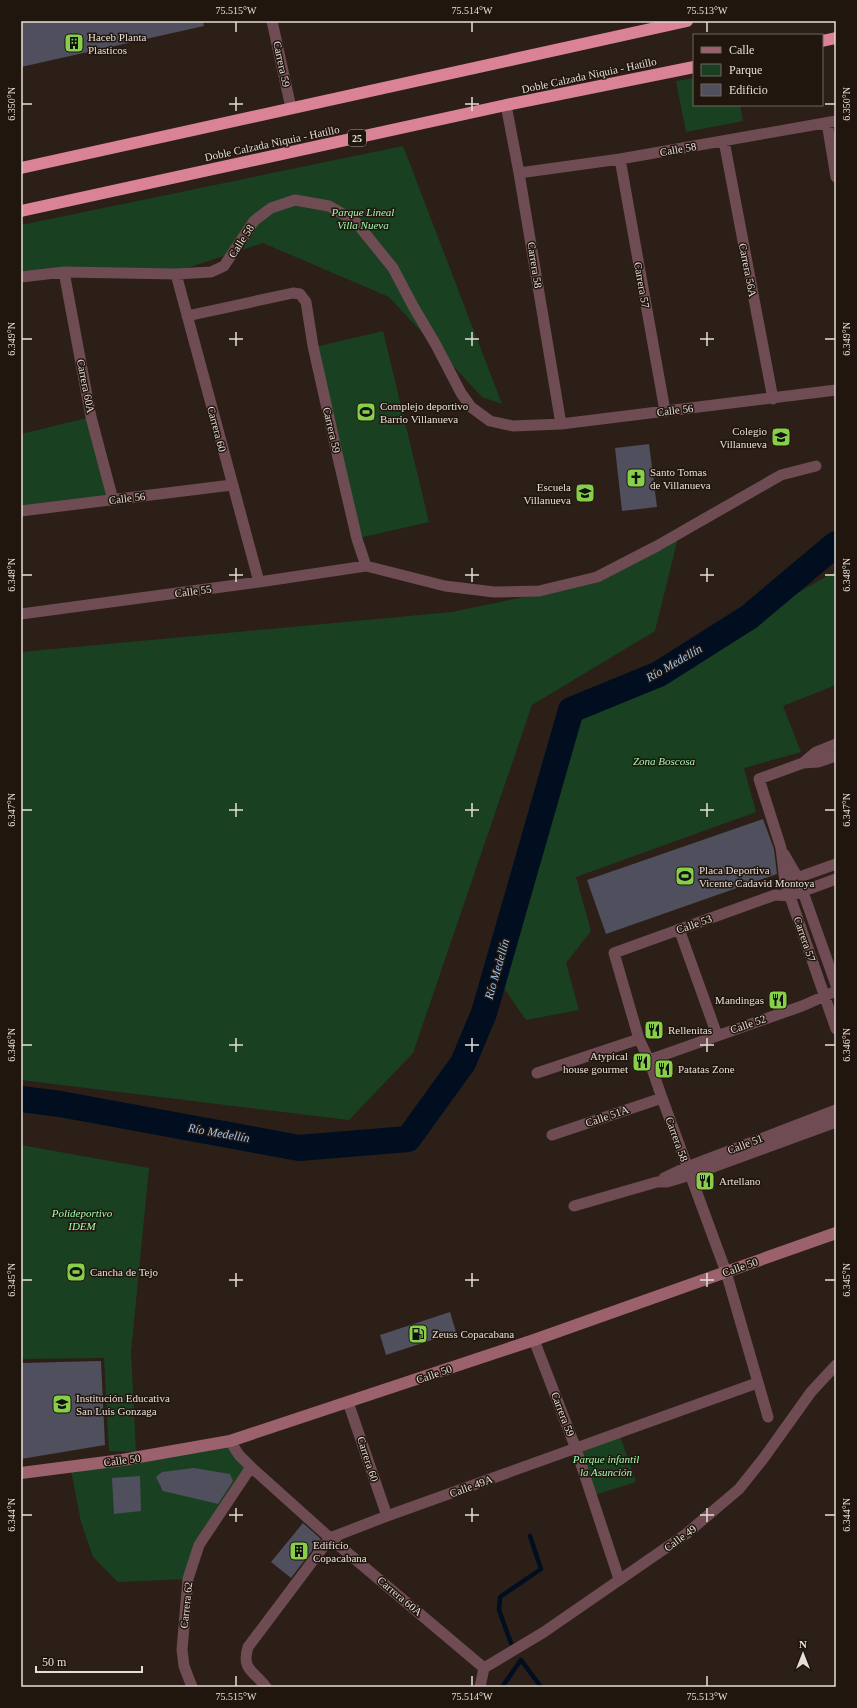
<svg xmlns="http://www.w3.org/2000/svg" width="857" height="1708" font-family="Georgia,serif">
<style>
.green{fill:#1a4022}
.lines{fill:none;stroke-linecap:round;stroke-linejoin:round}
.stream{stroke:#010e20;stroke-width:4.5}
.river{stroke:#010e20;stroke-width:26}
.building{fill:#4f4f5d}
.street{stroke:#6f4b53;stroke-width:11}
.secondary{stroke:#9b626e;stroke-width:12}
.highway{stroke:#da8296;stroke-width:12}
.ticks{fill:none;stroke:#e6ded8;stroke-width:1.5}
.labels{text-anchor:middle;stroke-width:3;stroke-linejoin:round;paint-order:stroke}
.shield{fill:#21160e;stroke:#aba29b;stroke-width:1}
.shield-label{font-size:10px;font-weight:bold;fill:#e6ded8}
.poi-label{font-size:11px;fill:#e6ded8;stroke:#21160e;text-anchor:start}
.street-label{font-size:11px;fill:#e6ded8;stroke:#21160e}
.park-label{font-size:11px;font-style:italic;fill:#9dfdaf;stroke:#21160e}
.water-label{font-size:12px;font-style:italic;fill:#99c5f6;stroke:#21160e}
.neatline{fill:none;stroke:#e6ded8;stroke-width:1.5}
.ticks-label{font-size:10px;text-anchor:middle;fill:#e6ded8}
</style>
<rect width="100%" height="100%" fill="#2b1f17"/>
<path class="green" d="M694 78V105H740L743 121 686 132 676 81Z
M403 146 502 404 482 397 389 297 263 243 184 269 21 273V225Z
M383 331 429 522 359 538 315 347Z
M91 417 113 500 21 511V434Z
M678 538 655 631 532 705 413 1053 349 1120 21 1080V652L452 612 596 582Z
M836 571V685L783 706 801 752 744 768 756 812 576 877 591 931 566 963 579 1010 526 1020 503 987 573 721Z
M21 1145 149 1168 131 1352 136 1452 109 1451 104 1358 21 1359Z
M619 1433 636 1482 591 1496 576 1449Z
M230 1441 251 1467 199 1545 188 1579 118 1582 93 1557 81 1522 70 1465Z"/>
<g class="lines">
<path class="stream" d="M511 1643 499 1610 500 1597 541 1569 530 1536
M502 1687 521 1660 541 1687"/>
<path class="river" d="M21 1099 60 1104 299 1148 408 1139 463 1063 484 1013 571 710 659 674 749 617 836 544"/>
</g>
<path class="building" d="M21 21H203L204 26 21 67Z
M649 444 657 507 622 511 615 448Z
M763 819 774 849 777 874 606 934 587 880Z
M450 1312 456 1332 386 1355 380 1335Z
M101 1361 105 1445 21 1459V1363Z
M194 1468 230 1474 233 1481 218 1504 163 1491 156 1477 162 1472Z
M140 1476 141 1511 114 1514 112 1478Z
M303 1523 321 1539 291 1578 271 1562Z"/>
<g class="lines">
<path class="street" d="M272 21 291 108
M506 105 519 173 561 424
M827 123 836 177
M724 141 773 399
M620 159 665 411
M519 173 620 159 836 121
M64 272 91 417 113 500
M176 274 259 582
M21 277 64 272 176 274 211 272 224 266 254 221 271 208 295 200 329 206 355 221 393 268 413 306 436 345 461 393 471 407 490 421 513 426 561 424 836 390
M187 316 293 293 300 294 306 302 313 346 339 462 357 539 366 566
M21 511 232 485
M21 614 259 582 366 566 445 586 494 592 539 591 597 577 657 546 781 475 816 466
M836 756 818 762 803 763 759 779 781 848 785 882 836 1029
M803 763 816 752 836 744
M784 854 798 878 836 985
M791 880 836 864
M679 929 717 1035
M649 1060 802 1006 836 991
M537 1073 639 1039
M552 1135 662 1098
M664 1178 687 1167 836 1110
M574 1206 657 1182H667L691 1175 836 1122
M534 1340 576 1449 619 1579
M348 1402 387 1516
M768 1417 726 1272 662 1098 649 1060 639 1039 614 953 775 895 790 896 836 879
M230 1441 239 1455 251 1467 330 1538 484 1668
M484 1668 544 1632 686 1534 739 1489 763 1459 811 1392 836 1365
M192 1687 184 1666 182 1650 188 1579 199 1545 251 1467
M266 1687C254 1671 241 1670 248 1647L330 1538 387 1516 757 1383
M480 1687 484 1668"/>
<path class="secondary" d="M21 1473 122 1460 230 1441 534 1340 836 1233"/>
<path class="highway" d="M822 41 836 38
M21 168 687 21
M21 211 506 105 694 67"/>
</g>
<path class="ticks" d="M236 22V32M472 22V32M707 22V32M236 97V111M472 97V111M22 104H32M229 104H243M465 104H479M825 104H835M236 332V346M472 332V346M707 332V346M22 339H32M229 339H243M465 339H479M700 339H714M825 339H835M236 568V582M472 568V582M707 568V582M22 575H32M229 575H243M465 575H479M700 575H714M825 575H835M236 803V817M472 803V817M707 803V817M22 810H32M229 810H243M465 810H479M700 810H714M825 810H835M236 1038V1052M472 1038V1052M707 1038V1052M22 1045H32M229 1045H243M465 1045H479M700 1045H714M825 1045H835M236 1273V1287M472 1273V1287M707 1273V1287M22 1280H32M229 1280H243M465 1280H479M700 1280H714M825 1280H835M236 1508V1522M472 1508V1522M707 1508V1522M22 1515H32M229 1515H243M465 1515H479M700 1515H714M825 1515H835M236 1676V1686M472 1676V1686M707 1676V1686"/>
<defs>
<g id="building-square" transform="scale(1)"><rect x="-9" y="-9" width="18" height="18" rx="4" fill="#88cf49" stroke="#21160e"/><path d="M-4-6H4V6H1V3H-1V6H-4ZM-2.5-4.3h1.7v1.8h-1.7ZM.8-4.3h1.7v1.8H.8ZM-2.5-1h1.7V.8h-1.7ZM.8-1h1.7V.8H.8Z" fill="#111"/></g>
<g id="stadium-square" transform="scale(1)"><rect x="-9" y="-9" width="18" height="18" rx="4" fill="#88cf49" stroke="#21160e"/><path d="M0-5a6.5 5 0 1 0 0 10a6.5 5 0 1 0 0-10ZM-3.5-1.8h7v3.6h-7Z" fill="#111"/></g>
<g id="school-square" transform="scale(1)"><rect x="-9" y="-9" width="18" height="18" rx="4" fill="#88cf49" stroke="#21160e"/><path d="M0-5L7-2L0 1L-7-2ZM-4 1L0 2.5L4 1V4Q0 6-4 4Z" fill="#111"/></g>
<g id="church-square" transform="scale(1)"><rect x="-9" y="-9" width="18" height="18" rx="4" fill="#88cf49" stroke="#21160e"/><path d="M-1.2-6h2.4v3.5h3.3v2.4h-3.3V6h-2.4V-.1h-3.3v-2.4h3.3Z" fill="#111"/></g>
<g id="restaurant-square" transform="scale(1)"><rect x="-9" y="-9" width="18" height="18" rx="4" fill="#88cf49" stroke="#21160e"/><path d="M-5-6h1v4h1v-4h1v4h1v-4h1v5L-1.5 .5V6h-2V.5L-5-1ZM5-6V6H3V1.5H1.5Q1.5-4 5-6Z" fill="#111"/></g>
<g id="fuel-square" transform="scale(1)"><rect x="-9" y="-9" width="18" height="18" rx="4" fill="#88cf49" stroke="#21160e"/><path d="M-5.5-6h7V0h2V4h1.3V-2.5L3-4.5l.8-.8L6-3V5H2.5V1h-1V6h-7ZM-4.2-4.7v3.2H.2V-4.7Z" fill="#111"/></g>
</defs>
<g fill-rule="evenodd">
<use href="#building-square" x="74" y="43"/>
<use href="#stadium-square" x="366" y="412"/>
<use href="#school-square" x="781" y="437"/>
<use href="#church-square" x="636" y="478"/>
<use href="#school-square" x="585" y="493"/>
<use href="#stadium-square" x="685" y="876"/>
<use href="#restaurant-square" x="778" y="1000"/>
<use href="#restaurant-square" x="654" y="1030"/>
<use href="#restaurant-square" x="642" y="1062"/>
<use href="#restaurant-square" x="664" y="1069"/>
<use href="#restaurant-square" x="705" y="1181"/>
<use href="#stadium-square" x="76" y="1272"/>
<use href="#fuel-square" x="418" y="1334"/>
<use href="#school-square" x="62" y="1404"/>
<use href="#building-square" x="299" y="1551"/>
</g>
<g class="labels">
<rect class="shield" x="348" y="130" width="18" height="16" rx="3"/>
<g class="shield-label">
<text x="357" y="142">25</text>
</g>
<g class="poi-label">
<text x="88" y="41">Haceb Planta<tspan x="88" dy="13">Plasticos</tspan></text>
<text x="380" y="410">Complejo deportivo<tspan x="380" dy="13">Barrio Villanueva</tspan></text>
<text x="767" y="435" text-anchor="end">Colegio<tspan x="767" dy="13">Villanueva</tspan></text>
<text x="650" y="476">Santo Tomas<tspan x="650" dy="13">de Villanueva</tspan></text>
<text x="571" y="491" text-anchor="end">Escuela<tspan x="571" dy="13">Villanueva</tspan></text>
<text x="699" y="874">Placa Deportiva<tspan x="699" dy="13">Vicente Cadavid Montoya</tspan></text>
<text x="764" y="1004" text-anchor="end">Mandingas</text>
<text x="668" y="1034">Rellenitas</text>
<text x="628" y="1060" text-anchor="end">Atypical<tspan x="628" dy="13">house gourmet</tspan></text>
<text x="678" y="1073">Patatas Zone</text>
<text x="719" y="1185">Artellano</text>
<text x="90" y="1276">Cancha de Tejo</text>
<text x="432" y="1338">Zeuss Copacabana</text>
<text x="76" y="1402">Institución Educativa<tspan x="76" dy="13">San Luis Gonzaga</tspan></text>
<text x="313" y="1549">Edificio<tspan x="313" dy="13">Copacabana</tspan></text>
</g>
<g class="street-label">
<text transform="translate(282 64) rotate(78)" y="4">Carrera 59</text>
<text transform="translate(589 75) rotate(-12)" y="4">Doble Calzada Niquia - Hatillo</text>
<text transform="translate(272 143) rotate(-12)" y="4">Doble Calzada Niquia - Hatillo</text>
<text transform="translate(678 149) rotate(-10)" y="4">Calle 58</text>
<text transform="translate(241 241) rotate(-57)" y="4">Calle 58</text>
<text transform="translate(535 265) rotate(81)" y="4">Carrera 58</text>
<text transform="translate(748 270) rotate(79)" y="4">Carrera 56A</text>
<text transform="translate(642 285) rotate(80)" y="4">Carrera 57</text>
<text transform="translate(86 386) rotate(79)" y="4">Carrera 60A</text>
<text transform="translate(675 410) rotate(-7)" y="4">Calle 56</text>
<text transform="translate(217 429) rotate(75)" y="4">Carrera 60</text>
<text transform="translate(332 430) rotate(77)" y="4">Carrera 59</text>
<text transform="translate(127 498) rotate(-7)" y="4">Calle 56</text>
<text transform="translate(193 591) rotate(-8)" y="4">Calle 55</text>
<text transform="translate(694 924) rotate(-19)" y="4">Calle 53</text>
<text transform="translate(805 939) rotate(71)" y="4">Carrera 57</text>
<text transform="translate(748 1024) rotate(-19)" y="4">Calle 52</text>
<text transform="translate(607 1116) rotate(-19)" y="4">Calle 51A</text>
<text transform="translate(677 1139) rotate(70)" y="4">Carrera 58</text>
<text transform="translate(745 1144) rotate(-21)" y="4">Calle 51</text>
<text transform="translate(740 1267) rotate(-19)" y="4">Calle 50</text>
<text transform="translate(434 1374) rotate(-19)" y="4">Calle 50</text>
<text transform="translate(563 1414) rotate(69)" y="4">Carrera 59</text>
<text transform="translate(368 1459) rotate(72)" y="4">Carrera 60</text>
<text transform="translate(122 1460) rotate(-8)" y="4">Calle 50</text>
<text transform="translate(471 1486) rotate(-20)" y="4">Calle 49A</text>
<text transform="translate(680 1538) rotate(-36)" y="4">Calle 49</text>
<text transform="translate(400 1596) rotate(40)" y="4">Carrera 60A</text>
<text transform="translate(186 1605) rotate(-84)" y="4">Carrera 62</text>
</g>
<g class="park-label">
<text x="363" y="216">Parque Lineal<tspan x="363" dy="13">Villa Nueva</tspan></text>
<text x="664" y="765">Zona Boscosa</text>
<text x="82" y="1217">Polideportivo<tspan x="82" dy="13">IDEM</tspan></text>
<text x="606" y="1463">Parque infantil<tspan x="606" dy="13">la Asunción</tspan></text>
</g>
<g class="water-label">
<text transform="translate(674 663) rotate(-30)" y="4">Río Medellín</text>
<text transform="translate(497 969) rotate(-74)" y="4">Río Medellín</text>
<text transform="translate(219 1133) rotate(10)" y="4">Río Medellín</text>
</g>
</g>
<rect width="857" height="1708" fill="none" stroke="#21160e" stroke-width="44"/>
<rect x="693" y="34" width="130" height="72" fill="#21160e" stroke="#70665f"/>
<rect x="701" y="47" width="20" height="6" fill="#9b626e" stroke="#70665f"/>
<text x="729" y="54" font-size="12" fill="#e6ded8">Calle</text>
<rect x="701" y="64" width="20" height="12" fill="#1a4022" stroke="#70665f"/>
<text x="729" y="74" font-size="12" fill="#e6ded8">Parque</text>
<rect x="701" y="84" width="20" height="12" fill="#4f4f5d" stroke="#70665f"/>
<text x="729" y="94" font-size="12" fill="#e6ded8">Edificio</text>
<g transform="translate(803 1654)" stroke="#21160e" stroke-width="3" paint-order="stroke">
<path d="M0-3L7 15L0 10L-7 15Z" fill="#e6ded8"/>
<text y="-6" font-size="11" font-weight="bold" text-anchor="middle" fill="#e6ded8">N</text>
</g>
<path d="M36 1666v6h106v-6" fill="none" stroke="#e6ded8" stroke-width="2"/>
<text x="42" y="1666" font-size="12" fill="#e6ded8" stroke="#21160e" stroke-width="3" paint-order="stroke">50 m</text>
<rect x="22" y="22" width="813" height="1664" class="neatline"/>
<g class="ticks-label">
<text x="236" y="14">75.515°W</text>
<text x="472" y="14">75.514°W</text>
<text x="707" y="14">75.513°W</text>
<text transform="translate(11 104) rotate(-90)" y="4">6.350°N</text>
<text transform="translate(846 104) rotate(-90)" y="4">6.350°N</text>
<text transform="translate(11 339) rotate(-90)" y="4">6.349°N</text>
<text transform="translate(846 339) rotate(-90)" y="4">6.349°N</text>
<text transform="translate(11 575) rotate(-90)" y="4">6.348°N</text>
<text transform="translate(846 575) rotate(-90)" y="4">6.348°N</text>
<text transform="translate(11 810) rotate(-90)" y="4">6.347°N</text>
<text transform="translate(846 810) rotate(-90)" y="4">6.347°N</text>
<text transform="translate(11 1045) rotate(-90)" y="4">6.346°N</text>
<text transform="translate(846 1045) rotate(-90)" y="4">6.346°N</text>
<text transform="translate(11 1280) rotate(-90)" y="4">6.345°N</text>
<text transform="translate(846 1280) rotate(-90)" y="4">6.345°N</text>
<text transform="translate(11 1515) rotate(-90)" y="4">6.344°N</text>
<text transform="translate(846 1515) rotate(-90)" y="4">6.344°N</text>
<text x="236" y="1700">75.515°W</text>
<text x="472" y="1700">75.514°W</text>
<text x="707" y="1700">75.513°W</text>
</g>
</svg>
